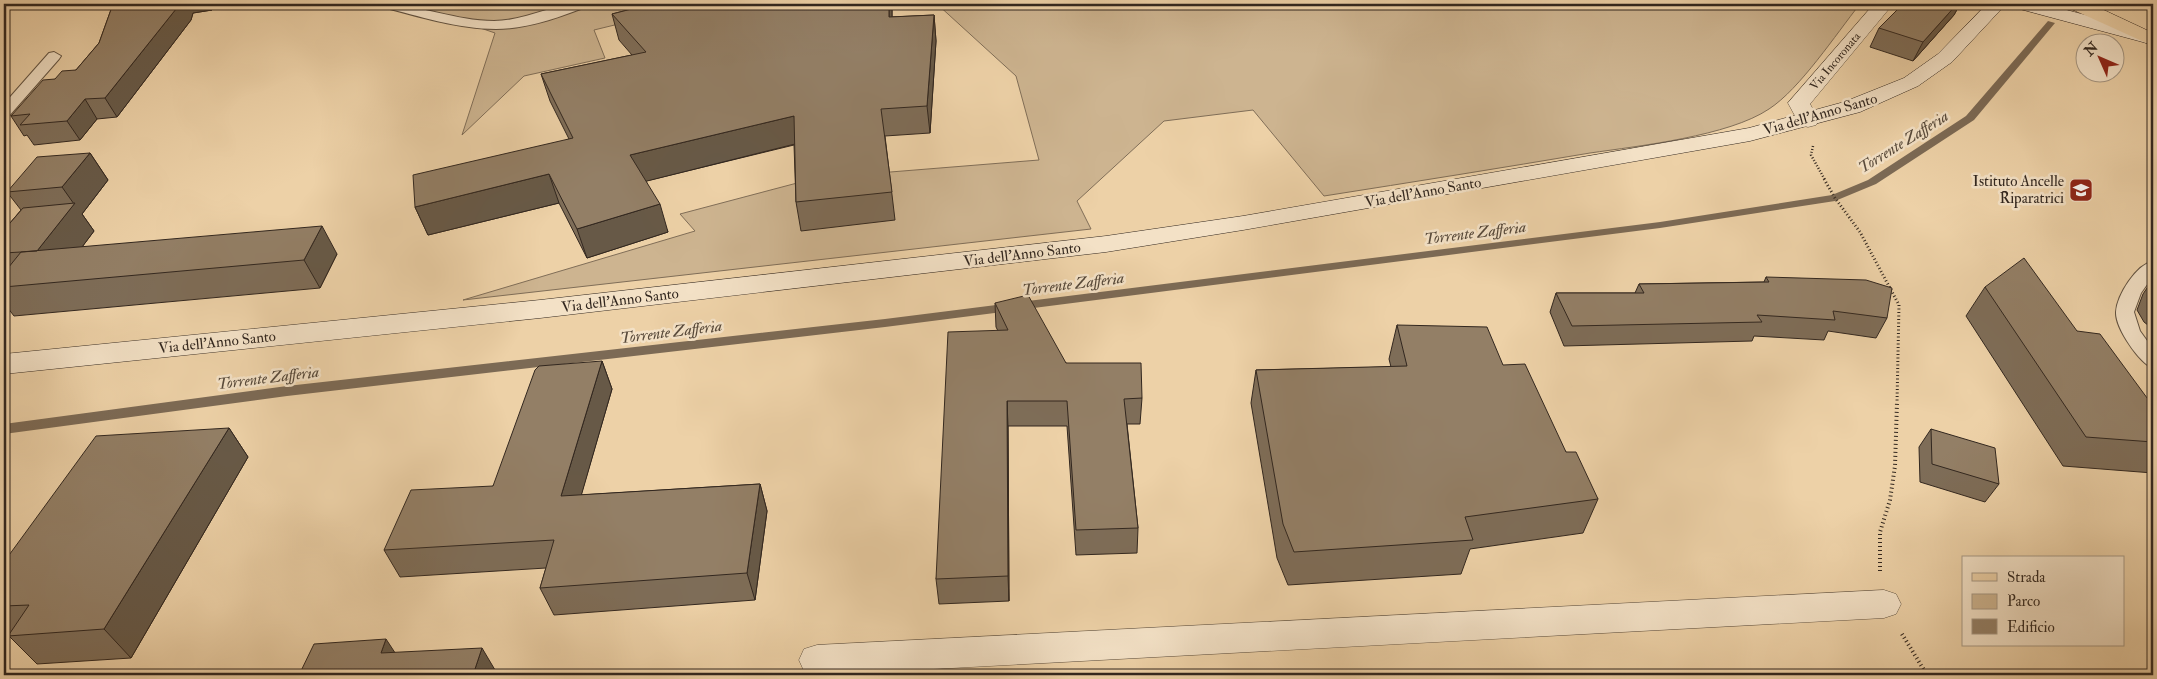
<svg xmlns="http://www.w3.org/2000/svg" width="2157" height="679" font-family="'IM FELL Double Pica',serif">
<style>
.green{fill:#cdb490;stroke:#806e58}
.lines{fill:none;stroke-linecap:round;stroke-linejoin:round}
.stream{fill:#7c6a55;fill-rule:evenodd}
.lane-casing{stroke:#615241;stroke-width:2}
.street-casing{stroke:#615241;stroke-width:1}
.secondary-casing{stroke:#32271f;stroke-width:1}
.primary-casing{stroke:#32271f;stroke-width:1}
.path-far2{stroke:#32271f;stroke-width:2.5;stroke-dasharray:1 2;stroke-linecap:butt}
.path-far1{stroke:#32271f;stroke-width:3;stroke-dasharray:1 2.5;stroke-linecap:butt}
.path{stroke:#32271f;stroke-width:4;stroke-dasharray:1 3;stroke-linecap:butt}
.lane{fill:#f3e1c6;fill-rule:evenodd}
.street{fill:#f3e1c6;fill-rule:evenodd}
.secondary{fill:#f3e1c6;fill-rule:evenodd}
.primary{fill:#edd1a7;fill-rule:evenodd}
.wall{fill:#7e6d58;stroke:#32271f}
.shaded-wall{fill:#675947;stroke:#32271f}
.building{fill:#937f66;stroke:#32271f}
.labels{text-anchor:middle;stroke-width:5;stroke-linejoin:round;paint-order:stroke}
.far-street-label{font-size:12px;fill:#32271f;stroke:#f3e1c6}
.street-label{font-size:15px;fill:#32271f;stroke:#f3e1c6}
.poi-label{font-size:15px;fill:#32271f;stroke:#f3e1c6;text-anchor:end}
.water-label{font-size:16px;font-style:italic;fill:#57493a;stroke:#f3e1c6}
</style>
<rect width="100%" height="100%" fill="#edd1a7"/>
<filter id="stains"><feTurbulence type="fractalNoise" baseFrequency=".004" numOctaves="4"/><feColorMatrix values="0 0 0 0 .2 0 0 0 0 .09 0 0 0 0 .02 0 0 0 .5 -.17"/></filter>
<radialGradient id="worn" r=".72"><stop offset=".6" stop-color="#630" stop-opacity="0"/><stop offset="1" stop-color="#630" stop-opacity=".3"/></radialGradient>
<path class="green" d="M411 4H701L594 30 605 58 524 76 462 135 495 33Z
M937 4H1860C1836 34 1800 89 1769 109 1729 136 1639 146 1590 153 1501 168 1413 182 1324 196L1253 110 1164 121 1077 201 1091 229 463 300 695 231 680 214 816 178 1039 160 1016 76Z"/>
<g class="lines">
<path class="stream" d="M2048 21 2055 23 1974 120 1876 184 1835 201 1660 228 885 327 287 396 4 434V424L287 386 885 319 1660 222 1832 195 1868 180 1966 116Z"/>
<g class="lane-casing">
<path id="lane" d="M381 4C419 4 455 21 494 21 526 21 556 2 587 4L586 7C557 18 527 29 496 29 458 29 419 16 382 7Z
M54 52 61 56 59 59 9 116 4 117V104L49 53Z
M2153 261V276L2141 293 2134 312 2140 331 2153 349V368C2139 363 2115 327 2116 312 2117 295 2136 265 2153 261Z"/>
</g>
<g class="street-casing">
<path id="street" d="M1874 4H1893L1810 104 1819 120 1816 125 1808 127 1800 125 1788 103Z
M1884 590 1896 594 1901 604 1896 614 1884 618 821 675 804 671 799 660 804 649 817 645Z"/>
</g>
<g class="secondary-casing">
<path id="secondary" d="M1987 4H2006L1952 62 1918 86 1860 112 1750 141 1243 230 1106 252 540 318 4 374V354L540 300 1106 236 1243 216 1749 128 1844 102 1904 78 1938 54Z
M2014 4H2044L2153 33V41L2146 43 2139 41 2016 8Z"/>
</g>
<g class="primary-casing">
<path id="primary" d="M2067 4H2091L2153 33V46L2069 8Z"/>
</g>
<path class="path-far2" d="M1813 146 1811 155 1825 180"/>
<path class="path-far1" d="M1824 179 1835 198 1860 232 1899 305 1897 403"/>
<path class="path" d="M1880 571V532L1890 500 1895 466 1897 402
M1902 634 1927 675"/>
<use href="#lane" class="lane"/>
<use href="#street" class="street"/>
<use href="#secondary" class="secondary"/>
<use href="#primary" class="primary"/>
</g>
<path class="wall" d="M113 4 212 10 193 13 191 20 117 117 97 119 80 140 34 145 27 135 24 136 11 116 55 79 76 70 99 43Z
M651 4H892V17L934 15 936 41 930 133 885 136 895 220 801 231 796 202 794 145 646 181 668 232 587 258 559 203 428 235 415 207 569 139 550 101 541 74 632 55 619 40 612 14Z
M1903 4H1960L1954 15 1913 61 1870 47 1879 28Z
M90 153 108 180 82 214 94 231 82 247 337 254 320 288 14 316 4 303V230L21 210 7 192Z
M1766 277 1887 318 1876 338 1828 331 1824 340 1754 336 1752 341 1564 346 1550 312 1556 293H1635L1639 284 1764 282Z
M2153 279V329L2144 322 2137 310 2143 294Z
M1985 287 2077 331 2153 406V473L2063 466 1966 316Z
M995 303 1066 363 1142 398 1140 424H1127L1138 528 1137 553 1076 555 1067 426H1008L1009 601 939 604 936 579 998 331 996 327Z
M1397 325 1503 365 1566 452 1598 499 1583 533 1470 549 1461 574 1288 585 1277 558 1251 403 1256 370 1391 367 1389 359Z
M602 361 612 389 581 495 760 484 767 511 755 600 554 615 540 588 546 568 400 577 384 550 493 486Z
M229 428 248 457 131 658 37 664 9 636 4 637V562Z
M1931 429 1999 484 1985 502 1920 482 1919 447Z"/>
<path class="shaded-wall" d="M180 4H213L212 10 193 13 191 20 117 117 105 98Z
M889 4H892V43L889 17Z
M1957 4H1960L1954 15 1913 61 1923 42Z
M934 15 936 41 930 133 927 106Z
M85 99 97 119 80 140 67 121Z
M794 116 799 143 639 183 630 155Z
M90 153 108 180 82 214 94 231 58 279 37 251 74 204 62 187Z
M549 174 559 203 428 235 415 207Z
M660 204 668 232 587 258 577 229Z
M322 226 337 254 320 288 304 260Z
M602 361 612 389 573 524 561 496Z
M1007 401 1008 426 1009 601 1008 576Z
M229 428 248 457 131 658 104 629Z
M760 484 767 511 755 600 747 573Z
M386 639 405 668 381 653Z
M482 648 498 675H473Z"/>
<path class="building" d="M113 4H180L105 98 85 99 67 121 20 125 30 114 11 116 43 80 55 79 62 71 76 70 99 43Z
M651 4H889V17L934 15 927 106 881 109 892 192 796 202 794 116 630 155 660 204 577 229 549 174 415 207 413 175 573 138 541 74 646 52 612 14Z
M1903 4H1957L1923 42 1879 28Z
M90 153 62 187 7 192 37 157Z
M75 203 37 251 4 253V230L23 208Z
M322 226 304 260 4 287V273L21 252Z
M2024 258 2077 331 2100 334 2153 406V442L2086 437 1985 287Z
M1766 277 1866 280 1892 288 1887 318 1833 311 1835 320 1757 315 1762 322 1572 326 1556 293H1644L1639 284 1769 282Z
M1028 295 1066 363H1141L1142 398 1124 399 1138 528 1076 530 1067 401H1007L1008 576 936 579 948 332 1008 330 995 303Z
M1397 325 1487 327 1503 365 1525 364 1566 452H1576L1598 499 1465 517 1473 540 1294 552 1283 524 1256 370 1407 366Z
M602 361 561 496 760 484 747 573 540 588 554 540 384 550 411 490 493 486 535 370 539 366Z
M229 428 104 629 8 636 29 605 4 606V562L96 436Z
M1931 429 1995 448 1999 484 1932 464Z
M386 639 381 653 482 648 473 675H299L314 644Z
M833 670 832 675H778L779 673Z"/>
<defs>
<g id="school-square" transform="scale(1.25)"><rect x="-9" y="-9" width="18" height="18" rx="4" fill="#8f2418" stroke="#f3e1c6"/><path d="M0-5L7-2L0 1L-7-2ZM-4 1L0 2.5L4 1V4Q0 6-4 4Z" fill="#fff"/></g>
</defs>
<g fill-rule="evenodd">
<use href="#school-square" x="2081" y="190"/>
</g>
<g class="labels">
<g class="far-street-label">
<text transform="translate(1835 61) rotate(-50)" y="4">Via Incoronata</text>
</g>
<g class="street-label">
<text transform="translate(1820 114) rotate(-16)" y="5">Via dell'Anno Santo</text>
<text transform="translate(1423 192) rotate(-10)" y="5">Via dell'Anno Santo</text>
<text transform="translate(1022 254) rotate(-7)" y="5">Via dell'Anno Santo</text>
<text transform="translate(620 300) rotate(-7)" y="5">Via dell'Anno Santo</text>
<text transform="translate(217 342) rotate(-6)" y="5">Via dell'Anno Santo</text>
</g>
<g class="poi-label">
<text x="2064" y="186">Istituto Ancelle<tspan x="2064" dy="17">Riparatrici</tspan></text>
</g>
<g class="water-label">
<text transform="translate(1903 141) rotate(-32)" y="6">Torrente Zafferia</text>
<text transform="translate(1475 232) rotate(-7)" y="6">Torrente Zafferia</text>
<text transform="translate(1073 283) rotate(-7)" y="6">Torrente Zafferia</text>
<text transform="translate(671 331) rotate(-7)" y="6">Torrente Zafferia</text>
<text transform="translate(268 377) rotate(-7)" y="6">Torrente Zafferia</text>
</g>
</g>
<rect width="2157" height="679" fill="none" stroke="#edd1a7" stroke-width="20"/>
<rect x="5" y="5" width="2147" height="669" fill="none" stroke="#32271f" stroke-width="2.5"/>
<rect x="10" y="10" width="2137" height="659" fill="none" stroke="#32271f"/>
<rect x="1962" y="556" width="162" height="90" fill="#f3e1c6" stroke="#a69783"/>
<rect x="1972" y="573" width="25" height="8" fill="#edd1a7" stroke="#a69783"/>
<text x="2007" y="582" font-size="15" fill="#32271f">Strada</text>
<rect x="1972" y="594" width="25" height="15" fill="#cdb490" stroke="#a69783"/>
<text x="2007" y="606" font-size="15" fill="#32271f">Parco</text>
<rect x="1972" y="619" width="25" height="15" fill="#937f66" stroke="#a69783"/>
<text x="2007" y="632" font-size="15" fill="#32271f">Edificio</text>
<g transform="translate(2100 58) rotate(315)"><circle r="24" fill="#f3e1c6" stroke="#a69783"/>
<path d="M0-4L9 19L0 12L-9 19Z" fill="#8f2418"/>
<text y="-8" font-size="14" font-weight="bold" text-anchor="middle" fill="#32271f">N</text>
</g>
<rect width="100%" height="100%" filter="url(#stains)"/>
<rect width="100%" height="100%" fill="url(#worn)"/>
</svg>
